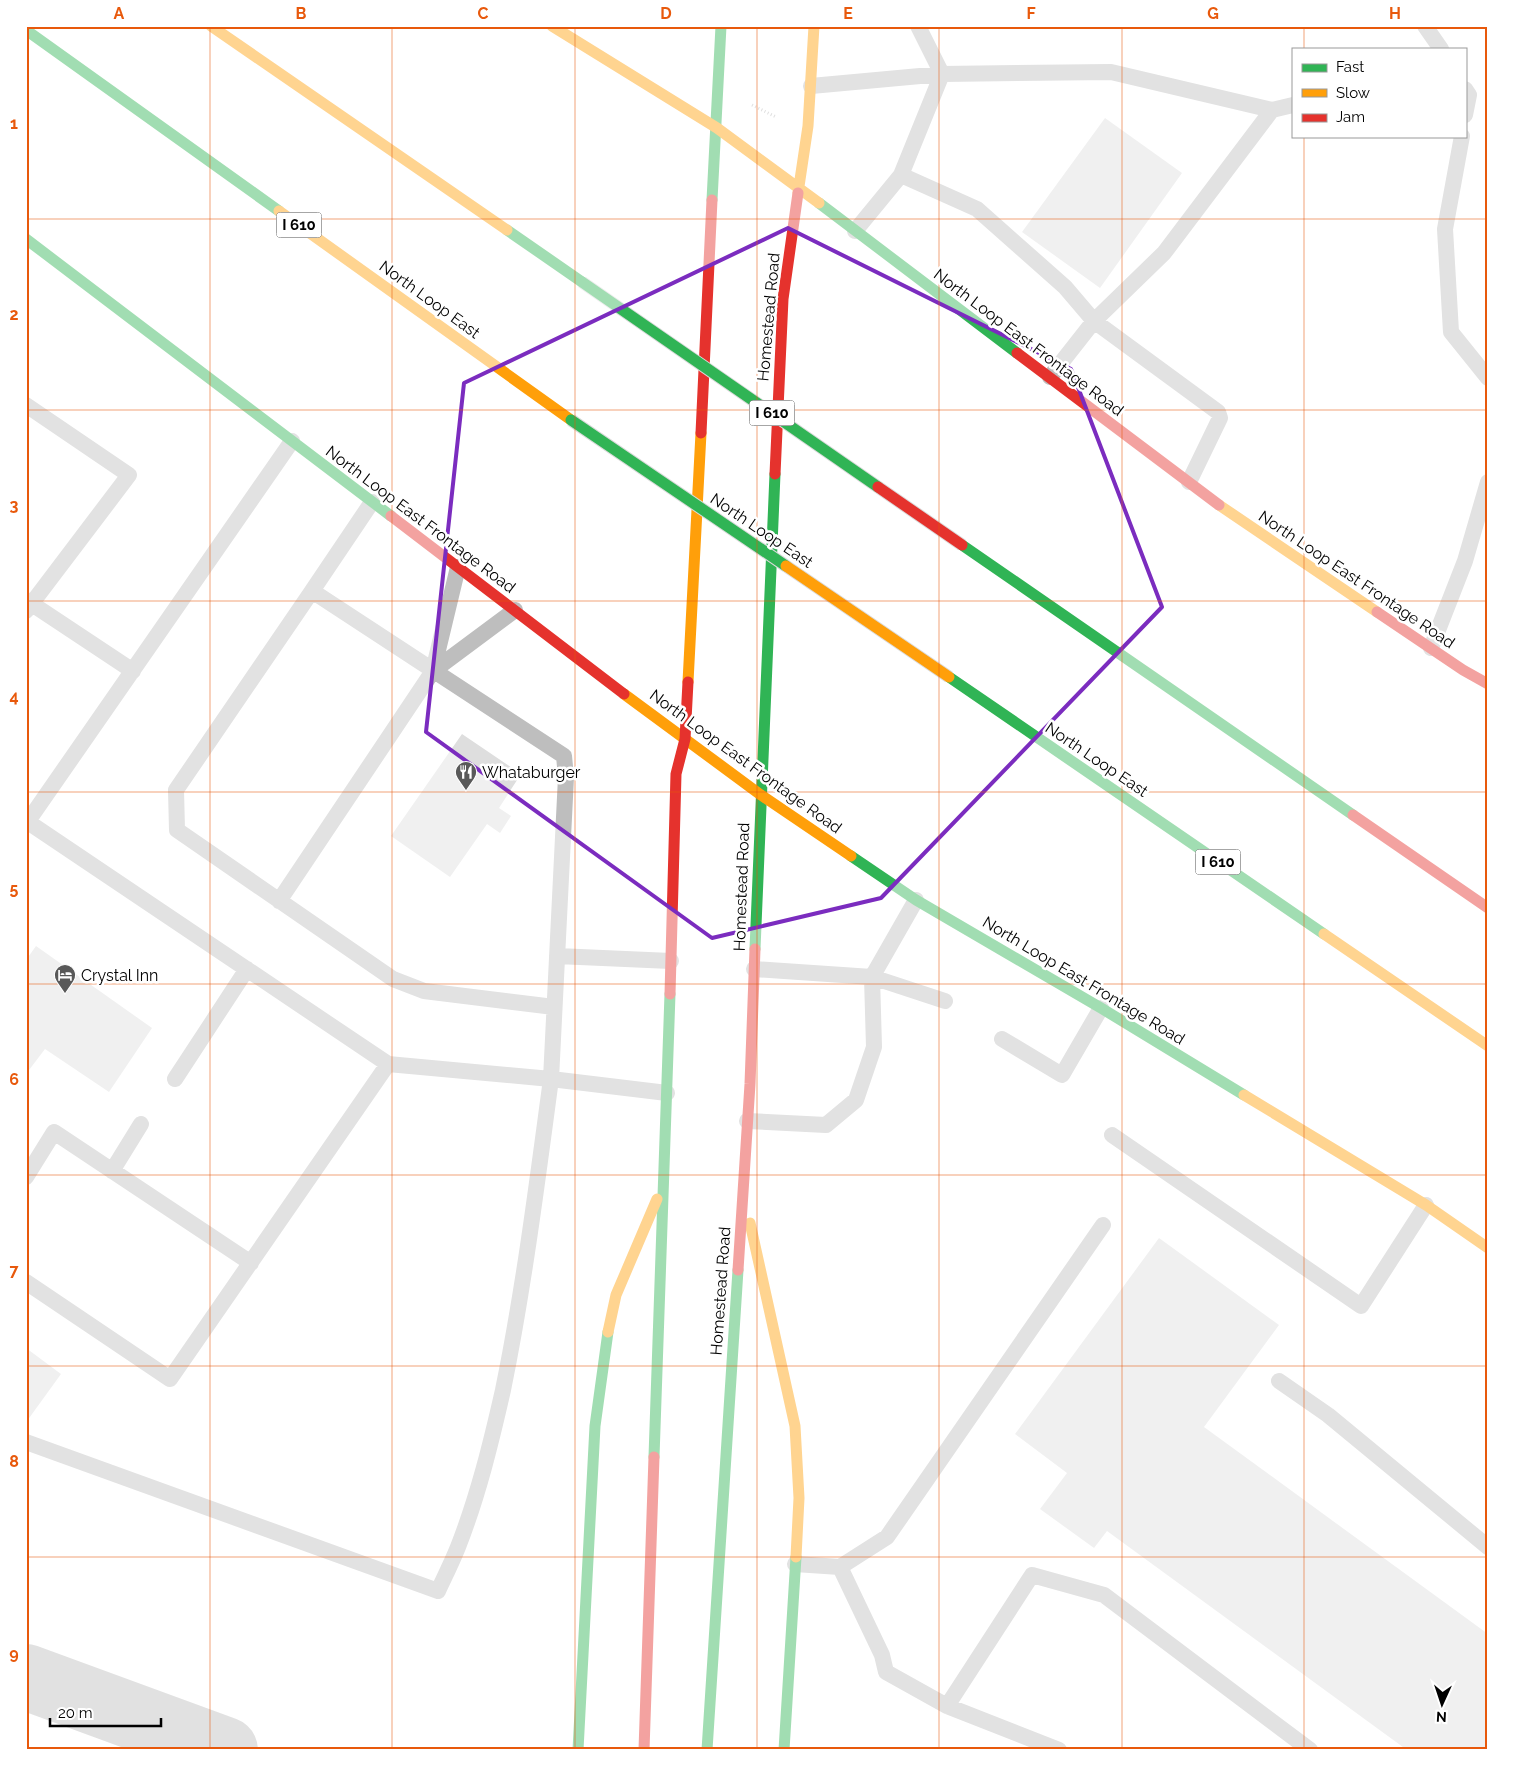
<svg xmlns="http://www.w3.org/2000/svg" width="1514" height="1776" font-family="Raleway,sans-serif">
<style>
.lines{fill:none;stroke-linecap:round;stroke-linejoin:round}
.river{stroke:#bdbdbd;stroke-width:66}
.building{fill:#dedede}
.path{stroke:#b9b9b9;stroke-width:3;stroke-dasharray:1 2.5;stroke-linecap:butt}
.lane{stroke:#bebebe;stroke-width:16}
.fast{stroke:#30b455;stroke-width:11}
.slow{stroke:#ff9f0a;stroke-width:11}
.jam{stroke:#e5322d;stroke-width:11}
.fast-bridge-casing{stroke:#dbdbdb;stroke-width:13;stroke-linecap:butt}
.slow-bridge-casing{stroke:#dbdbdb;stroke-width:13;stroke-linecap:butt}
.jam-bridge-casing{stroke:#dbdbdb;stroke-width:13;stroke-linecap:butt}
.fast-bridge{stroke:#30b455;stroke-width:11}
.slow-bridge{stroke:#ff9f0a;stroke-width:11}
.jam-bridge{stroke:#e5322d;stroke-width:11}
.marked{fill:none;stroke:#7b2cbf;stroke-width:4;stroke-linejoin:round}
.grid{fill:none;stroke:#e8590c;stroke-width:1;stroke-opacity:0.55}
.labels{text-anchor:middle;stroke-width:5;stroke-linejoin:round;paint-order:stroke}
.shield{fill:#fff;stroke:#4c4c4c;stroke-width:1}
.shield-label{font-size:15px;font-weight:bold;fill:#000}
.street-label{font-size:16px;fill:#000;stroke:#fff}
.poi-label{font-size:16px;fill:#000;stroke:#fff;text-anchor:start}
.neatline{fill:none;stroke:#e8590c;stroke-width:2}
.grid-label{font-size:16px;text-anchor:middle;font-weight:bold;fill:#e8590c}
</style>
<rect width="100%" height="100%" fill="#fff"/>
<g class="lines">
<path class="river" d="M26 1677 225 1750"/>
</g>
<path class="building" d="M1105 118 1182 173 1100 288 1022 232Z
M462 734 521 774 499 808 511 816 500 833 487 824 450 877 391 836Z
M36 946 152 1028 109 1092 45 1049 26 1074V960Z
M1159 1238 1279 1325 1204 1427 1488 1634V1750H1407L1107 1531 1094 1548 1040 1509 1067 1473 1015 1434Z
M26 1348 61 1374 27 1421 26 1420Z"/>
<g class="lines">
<path class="path" d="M752 105 776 117"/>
<path class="lane" d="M1425 26 1441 49
M811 86 942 74 1111 72 1272 110
M1465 89 1469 95 1465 115
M1462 136 1445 229 1451 332 1488 378
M901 175 977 209 1065 287 1094 321 1218 412 1220 418 1189 482
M855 231 901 175 942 74 918 26
M1050 377 1094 321 1164 253 1272 110 1293 105
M26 405 129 475 26 611
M312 591 372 502
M26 600 133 671
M1431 648 1465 561 1488 482
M433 671 458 567
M28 822 388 1064 551 1079 566 777 564 756 312 591 176 790 177 830 393 979 424 991 554 1007
M26 824 292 441
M279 901 433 671 515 610
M557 956 671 961
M754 969 872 977 945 1001
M1002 1039 1062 1075 1101 1008
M175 1079 247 969
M747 1121 826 1125 856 1100 874 1047 872 977 916 900
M1112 1135 1361 1306 1426 1205
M112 1171 141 1124
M26 1177 54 1132 251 1263
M26 1282 170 1379 388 1064
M1279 1381 1328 1415 1488 1547
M26 1442 438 1591C445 1576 452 1562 458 1547 478 1496 491 1443 503 1390 524 1287 537 1183 551 1079L667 1093
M795 1564 840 1567 882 1655 886 1672 947 1706 1059 1750
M840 1567 887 1537 1103 1225
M947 1706 1032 1575 1104 1595 1310 1750"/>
<path class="fast" d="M26 30 279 211
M712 200 721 26
M819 203 1017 353
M507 230 582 282
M26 239 391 516
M962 545 1353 815
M949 677 1324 934
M851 856 916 900 1101 1008 1244 1095
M755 949 775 474
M654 1457 670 994
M578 1750 595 1426 608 1332
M707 1750 738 1270
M784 1750 796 1557"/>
<path class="slow" d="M211 26 507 230
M552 26 717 128 819 203
M798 193 808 126 814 26
M279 211 571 420
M1219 505 1377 612
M688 682 701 433
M624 694 761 795 851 856
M1324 934 1488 1046
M1244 1095 1426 1205 1488 1248
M750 1223 795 1426 799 1498 796 1557
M608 1332 616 1295 657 1199"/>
<path class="jam" d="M1017 353 1219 505
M701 433 712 200
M775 474 783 299 798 193
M391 516 624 694
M1377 612 1463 670 1488 684
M1353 815 1488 908
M670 994 676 774 685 739 688 682
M738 1270 750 1084 755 949
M644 1750 654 1457"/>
<g class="fast-bridge-casing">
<path id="fast-bridge" d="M582 282 878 487
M571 420 786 566"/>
</g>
<g class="slow-bridge-casing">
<path id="slow-bridge" d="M786 566 949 677"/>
</g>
<g class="jam-bridge-casing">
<path id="jam-bridge" d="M878 487 962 545"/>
</g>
<use href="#fast-bridge" class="fast-bridge"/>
<use href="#slow-bridge" class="slow-bridge"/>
<use href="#jam-bridge" class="jam-bridge"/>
</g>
<path d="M0 0H1514V1776H0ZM788 228 1071 369 1162 607 881 898 712 938 426 732 464 383Z" fill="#fff" fill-opacity=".55" fill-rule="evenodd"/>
<path class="marked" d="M788 228 1071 369 1162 607 881 898 712 938 426 732 464 383Z"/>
<path class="grid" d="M210 26V1750M392 26V1750M575 26V1750M757 26V1750M939 26V1750M1122 26V1750M1304 26V49M1304 136V1750M26 219H1488M26 410H1488M26 601H1488M26 792H1488M26 984H1488M26 1175H1488M26 1366H1488M26 1557H1488"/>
<defs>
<g id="restaurant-pin" transform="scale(1.125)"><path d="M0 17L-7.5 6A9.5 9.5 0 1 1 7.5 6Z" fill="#595959" stroke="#fff"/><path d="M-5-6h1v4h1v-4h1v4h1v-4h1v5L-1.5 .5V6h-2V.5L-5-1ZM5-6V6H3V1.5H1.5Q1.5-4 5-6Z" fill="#fff"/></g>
<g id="hotel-pin" transform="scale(1.125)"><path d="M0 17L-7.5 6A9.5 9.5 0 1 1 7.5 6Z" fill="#595959" stroke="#fff"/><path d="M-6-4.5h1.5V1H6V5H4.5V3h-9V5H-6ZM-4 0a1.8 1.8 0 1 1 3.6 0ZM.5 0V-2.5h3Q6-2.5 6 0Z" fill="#fff"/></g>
</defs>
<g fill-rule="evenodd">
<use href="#restaurant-pin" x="466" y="772"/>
<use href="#hotel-pin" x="65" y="975"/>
</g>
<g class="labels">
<g class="shield">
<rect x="276.5" y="212.5" width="45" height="25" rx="4"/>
<rect x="749.5" y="400.5" width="45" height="25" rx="4"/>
<rect x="1195.5" y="849.5" width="45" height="25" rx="4"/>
</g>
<g class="shield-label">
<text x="299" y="230">I 610</text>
<text x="772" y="418">I 610</text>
<text x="1218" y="867">I 610</text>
</g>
<g class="street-label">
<text transform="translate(430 299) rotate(36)" y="6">North Loop East</text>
<text transform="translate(768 317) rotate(-85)" y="6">Homestead Road</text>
<text transform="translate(1029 342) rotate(37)" y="6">North Loop East Frontage Road</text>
<text transform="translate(421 519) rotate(37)" y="6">North Loop East Frontage Road</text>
<text transform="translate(762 530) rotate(34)" y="6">North Loop East</text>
<text transform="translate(1357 579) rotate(34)" y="6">North Loop East Frontage Road</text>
<text transform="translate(1097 759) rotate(34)" y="6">North Loop East</text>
<text transform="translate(746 761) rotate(36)" y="6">North Loop East Frontage Road</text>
<text transform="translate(741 887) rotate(-88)" y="6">Homestead Road</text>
<text transform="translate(1084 980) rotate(31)" y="6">North Loop East Frontage Road</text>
<text transform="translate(720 1291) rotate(-86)" y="6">Homestead Road</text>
</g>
<g class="poi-label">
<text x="482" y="778">Whataburger</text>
<text x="81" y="981">Crystal Inn</text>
</g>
</g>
<rect width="1514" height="1776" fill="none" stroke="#ffffff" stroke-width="55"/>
<rect x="1292" y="48" width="175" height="90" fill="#ffffff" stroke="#999999"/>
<rect x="1302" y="64" width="25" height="8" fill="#30b455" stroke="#999999"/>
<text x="1336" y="72" font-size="15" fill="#000000">Fast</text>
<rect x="1302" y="89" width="25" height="8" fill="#ff9f0a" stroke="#999999"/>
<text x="1336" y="98" font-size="15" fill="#000000">Slow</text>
<rect x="1302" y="114" width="25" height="8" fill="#e5322d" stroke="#999999"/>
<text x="1336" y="122" font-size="15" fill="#000000">Jam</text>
<g transform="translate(1442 1704) rotate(183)" stroke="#ffffff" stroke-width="4" paint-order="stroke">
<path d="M0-4L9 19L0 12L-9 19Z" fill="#000000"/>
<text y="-8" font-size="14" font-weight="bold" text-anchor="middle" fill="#000000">N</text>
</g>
<path d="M50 1718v8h111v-8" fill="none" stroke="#000000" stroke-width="2.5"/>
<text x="58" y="1718" font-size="15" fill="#000000" stroke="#ffffff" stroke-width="4" paint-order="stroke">20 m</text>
<rect x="28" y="28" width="1458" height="1720" class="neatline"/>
<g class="grid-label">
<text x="119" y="19">A</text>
<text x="301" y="19">B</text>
<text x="483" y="19">C</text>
<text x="666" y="19">D</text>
<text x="848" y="19">E</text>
<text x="1031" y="19">F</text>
<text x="1213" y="19">G</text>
<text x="1395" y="19">H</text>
<text x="14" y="129">1</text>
<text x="14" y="320">2</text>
<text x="14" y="511">3</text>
<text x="14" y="702">4</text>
<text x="14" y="894">5</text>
<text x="14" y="1085">6</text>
<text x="14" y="1276">7</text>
<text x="14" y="1467">8</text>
<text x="14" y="1659">9</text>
</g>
</svg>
